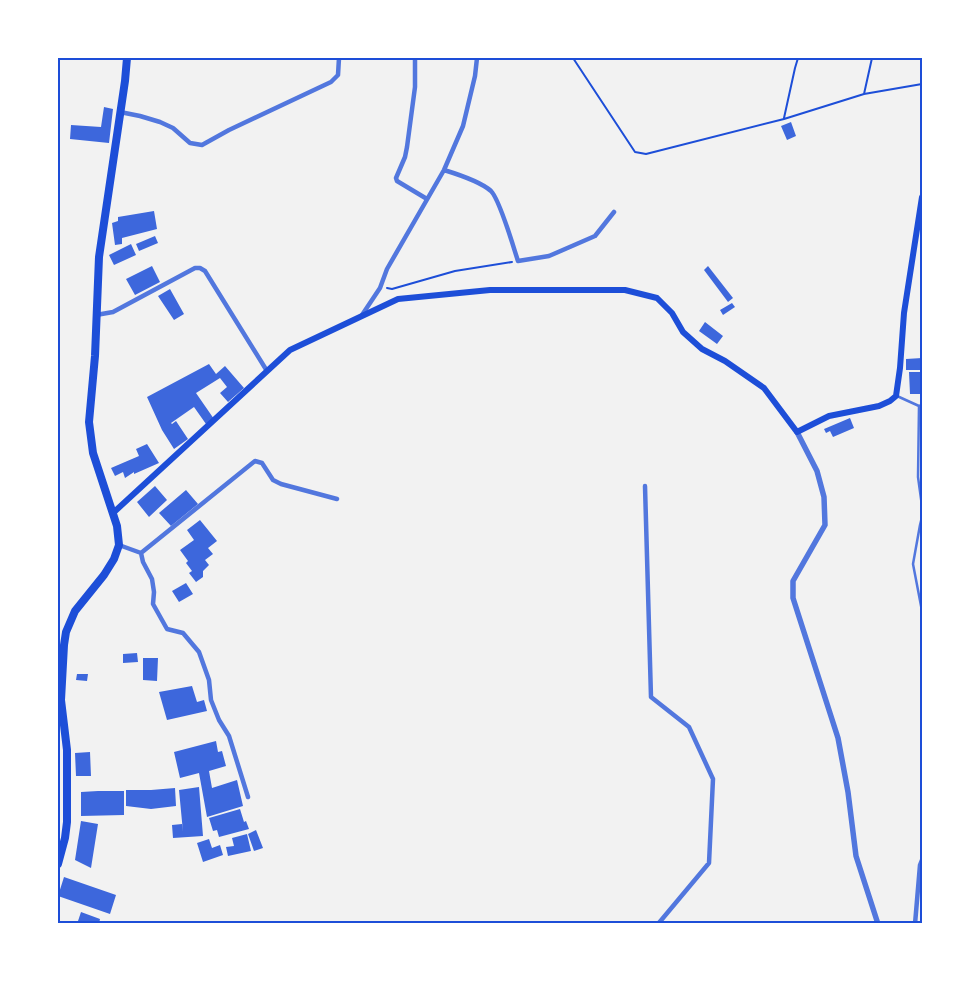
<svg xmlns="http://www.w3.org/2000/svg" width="980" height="981" font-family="Roboto,sans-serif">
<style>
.building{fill:#3d67dc}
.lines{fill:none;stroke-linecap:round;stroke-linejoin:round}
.path{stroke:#1d4ed8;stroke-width:2}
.service{stroke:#5277de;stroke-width:2.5}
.minor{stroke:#5277de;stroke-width:4.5}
.tertiary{stroke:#5277de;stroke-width:5.5}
.secondary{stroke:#1d4ed8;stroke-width:6}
.primary{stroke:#1d4ed8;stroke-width:8}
.neatline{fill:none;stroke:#1d4ed8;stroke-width:2}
</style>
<rect width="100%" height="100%" fill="#f2f2f2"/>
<path class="building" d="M104 107 113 109 109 143 70 139 71 125 101 127Z
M791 122 796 136 787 140 781 126Z
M154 211 157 229 122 238V244L115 245 112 223 118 221V217Z
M155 236 158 243 139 251 136 244Z
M131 244 136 255 114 265 109 255Z
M152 266 160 282 135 295 126 279Z
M708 266 733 298 728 302 704 270Z
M170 289 184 314 174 320 158 296Z
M732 303 735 307 723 315 720 310Z
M705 322 723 336 717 344 699 331Z
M922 358V370H906V359Z
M209 364 216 374 225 366 244 388 228 402 220 393 227 387 220 378 196 393 214 419 206 424 194 407 171 423 172 424 176 421 188 439 174 449 162 430 147 397Z
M909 372H922V394H910Z
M850 418 854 428 833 437 830 431 826 433 824 429Z
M147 444 159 463 134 474V472L125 478 123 472 115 476 111 468 139 456 136 449Z
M155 486 167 500 149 517 137 502Z
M186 490 198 504 171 526 159 513Z
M200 520 217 541 208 548 213 554 205 560 209 565 203 571V577L196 582 189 573 192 571 186 563 188 561 180 550 194 540 187 530Z
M186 583 193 594 179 602 172 591Z
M137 653 138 662 123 663V654Z
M143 658H158L157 681 143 680Z
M77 674H88L87 681 76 680Z
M192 686 197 702 204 700 207 711 167 720 159 692Z
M216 741 218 752 222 751 226 766 209 771 212 788 237 780 243 806 207 817 199 773 180 778 174 752Z
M90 752 91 776H76L75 753Z
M199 787 203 836 173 838 172 825 182 824 183 832 179 790Z
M175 788 176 806 151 809 126 806V790H151Z
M98 791H124V815L81 816V792Z
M240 809 244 822 246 821 249 829 219 837 217 830 213 831 209 818Z
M81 821 98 824 91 868 75 860Z
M256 830 263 848 254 851 248 834Z
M247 834 251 851 228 856 226 847 234 846 232 838Z
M209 839 212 848 220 845 223 855 203 862 197 843Z
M64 877 116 895 110 914 58 896Z
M81 912 100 919 99 924H77Z"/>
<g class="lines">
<path class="path" d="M573 58 635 152 646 154 784 119 864 94 922 84
M864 94 872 58
M784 118 795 68 798 58
M387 288 392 289 455 271 512 262"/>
<path class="service" d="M897 396 919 406 922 405
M919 406 918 477 922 506
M922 517 920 525 913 564 922 611"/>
<path class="minor" d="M415 58V87L407 147 405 157 396 178 397 181 427 199
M120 112 140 116 160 122 173 128 190 143 202 145 229 130 331 82 338 75 339 58
M444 170C457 174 481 182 491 191 500 200 513 246 518 261L549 256 595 236 614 212
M96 315 113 312 195 268H200L205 271 267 371
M362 315 380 288 387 269 444 170 463 126 475 76 477 58
M645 486 651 697 689 727 713 779 709 863 658 924
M119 545 141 553 143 562 152 579 154 592 153 604 167 629 183 633 199 652 209 680 211 700 219 720 229 736 248 797
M141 553 255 461 262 463 273 480 281 484 337 499
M915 924 920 865 922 860"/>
<path class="tertiary" d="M797 432 817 471 824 497 825 525 793 581V598L838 738 848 792 856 856 878 924"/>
<path class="secondary" d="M113 513 290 350 398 299 490 290H625L657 298 672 313 683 332 702 349 725 361 764 388 797 432 829 416 879 406 890 401 896 396 900 368 904 313 922 197"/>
<path class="primary" d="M58 864 65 838 67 822V750L61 700 64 645 66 632 75 611 104 575 114 559 119 545 117 526 93 453 89 422 95 356 99 257 125 81 127 58"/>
</g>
<rect width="980" height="981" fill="none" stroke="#ffffff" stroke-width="118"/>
<rect x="59" y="59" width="862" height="863" class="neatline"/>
</svg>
